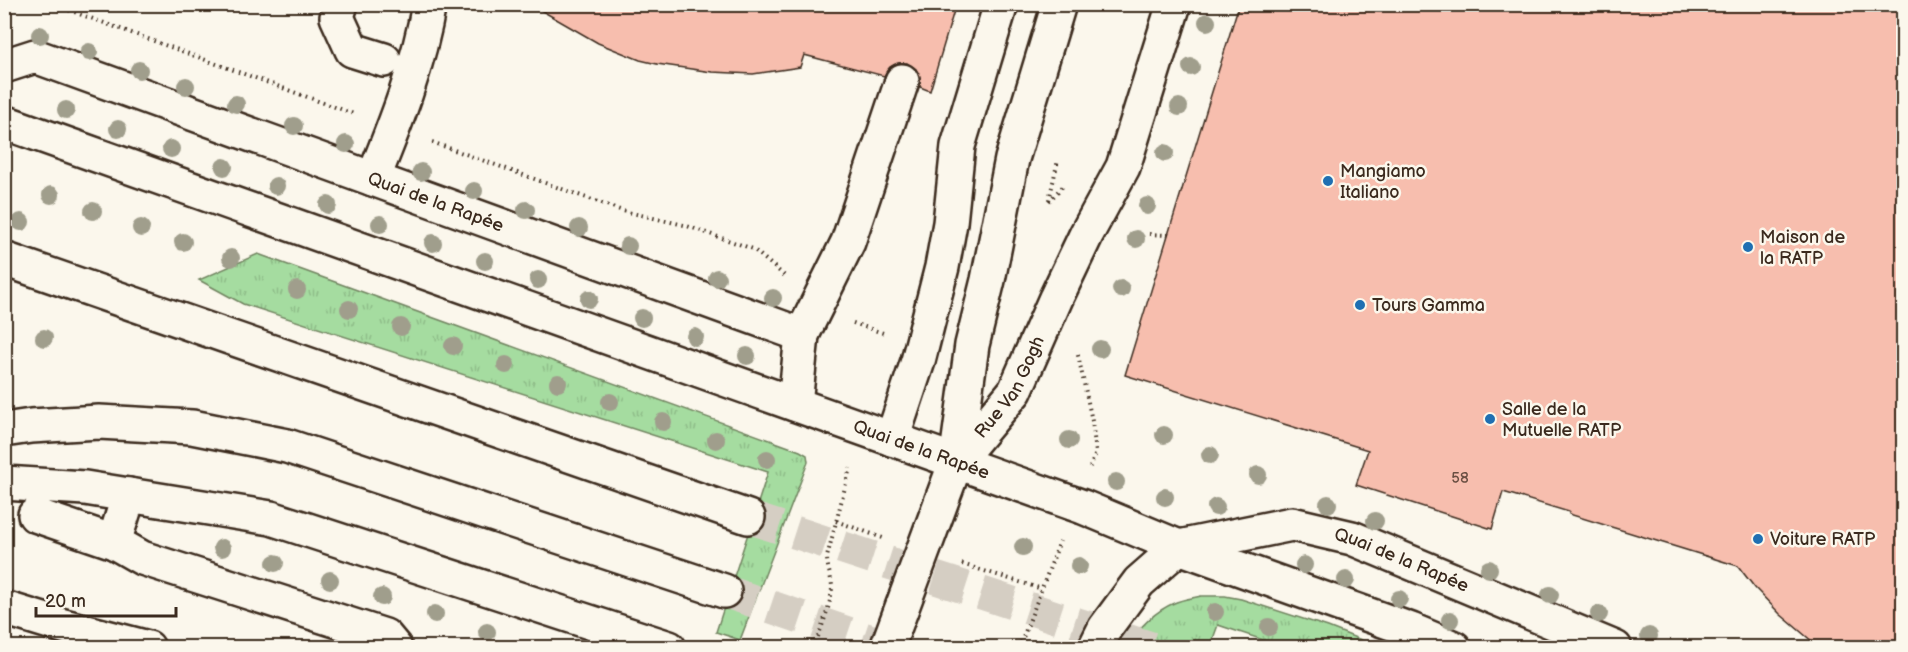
<svg xmlns="http://www.w3.org/2000/svg" width="1908" height="652" font-family="'Balsamiq Sans',sans-serif">
<style>
.grass{fill:url(#grass-tufts);stroke:#70835f;stroke-width:1.5}
.building{fill:#f7beae;stroke:#3b2a1e;stroke-width:1.5}
.lines{fill:none;stroke-linecap:round;stroke-linejoin:round}
.major-tunnel{stroke:#d5cec3;stroke-width:33;stroke-dasharray:33 16;stroke-linecap:butt}
.minor-casing{stroke:#3b2a1e;stroke-width:38}
.major-casing{stroke:#3b2a1e;stroke-width:38}
.path{stroke:#3b2a1e;stroke-width:4;stroke-dasharray:1.5 4.5;stroke-linecap:butt}
.minor{stroke:#fbf7ec;stroke-width:33}
.major{stroke:#fbf7ec;stroke-width:33}
.tree{fill:#a09e8c}
.poi-dot{fill:#1f6fb2;stroke:#fbf7ec;stroke-width:2}
.labels{text-anchor:middle;stroke-width:5;stroke-linejoin:round;paint-order:stroke}
.number-label{font-size:15px;fill:#6a4f42}
.poi-label{font-size:18px;fill:#3b2a1e;stroke:#fbf7ec;text-anchor:start}
.street-label{font-size:18px;fill:#3b2a1e;stroke:#fbf7ec}
</style>
<defs>
<pattern id="grass-tufts" width="24" height="20" patternUnits="userSpaceOnUse" patternTransform="scale(1.5)"><rect width="24" height="20" fill="#a5dca0"/><path d="M3 7l-1-3M5 7V3M7 7l1-3M15 17l-1-3M17 17v-4M19 17l1-3" fill="none" stroke="#8fbd89"/></pattern>
</defs>
<rect width="100%" height="100%" fill="#fbf7ec"/>
<filter id="ink" filterUnits="userSpaceOnUse"><feTurbulence type="fractalNoise" baseFrequency=".0167" numOctaves="2"/><feDisplacementMap in="SourceGraphic" scale="12" xChannelSelector="R" yChannelSelector="G"/><feConvolveMatrix kernelMatrix="1 2 1 2 8 2 1 2 1" color-interpolation-filters="sRGB"/></filter>
<g filter="url(#ink)">
<path class="grass" d="M258 254 800 451 807 455 808 462 740 640 716 632 768 472 243 304 199 280Z
M1201 596H1225L1241 599 1328 627 1379 647H1284L1218 625 1210 647H1126C1138 629 1153 612 1174 603 1182 599 1193 598 1201 596Z"/>
<path class="building" d="M530 4H956L930 91 920 87V78L916 69 907 63H899L890 67 884 76 804 55 800 67 753 74 712 72 657 64 640 60 598 43Z
M1239 4H1904V648H1820L1780 614 1755 588 1738 566 1569 514V512L1503 492 1492 529 1356 485 1368 450 1125 375Z"/>
<g class="lines">
<path class="major-tunnel" d="M748 517 1151 648
M724 591 892 648"/>
<g class="minor-casing">
<g id="minor">
<path d="M341 4 337 17 352 50 384 60"/>
<path id="s1" d="M4 66 35 56 802 335"/>
<path d="M373 179C396 123 419 64 429 4"/>
<path d="M795 404 802 335 848 242 902 81"/>
<path d="M892 439 918 361 942 267 950 223 958 146 1001 4"/>
<path id="s2" d="M956 462 1015 391 1056 298 1087 233 1123 167 1174 4"/>
<path d="M35 515 114 542 142 558 385 636 395 648"/>
<path d="M114 542 129 495"/>
<path id="s3" d="M1179 547 1292 524 1352 538 1615 648"/>
<path d="M4 608 56 624 148 648"/>
</g>
</g>
<g class="major-casing">
<g id="major">
<path id="s4" d="M4 122 1083 507 1179 547 1411 630 1454 648"/>
<path d="M4 259 748 517"/>
<path d="M4 430 31 426 99 422 192 427 287 446 724 591"/>
<path d="M4 483 85 488 271 518 669 648"/>
<path d="M887 648 956 462 972 345 988 280 1012 159 1059 4"/>
<path d="M1095 648 1105 628 1139 582 1179 547"/>
</g>
</g>
<path class="path" d="M52 4 354 114
M432 142 623 211 684 225 753 249 786 277
M1049 200 1058 160
M1049 201 1063 186
M1149 234 1168 235
M853 323 883 333
M1078 355 1092 421 1096 453 1090 467
M836 521 883 538
M962 564 1042 589
M814 648C820 630 832 603 832 586 831 576 827 567 827 557L850 468
M1019 648 1060 541"/>
<use href="#minor" class="minor"/>
<use href="#major" class="major"/>
</g>
<g class="tree">
<circle cx="1207" cy="22" r="9"/>
<circle cx="40" cy="35" r="9"/>
<circle cx="89" cy="52" r="9"/>
<circle cx="1191" cy="67" r="9"/>
<circle cx="139" cy="70" r="9"/>
<circle cx="186" cy="86" r="9"/>
<circle cx="236" cy="104" r="9"/>
<circle cx="1179" cy="107" r="9"/>
<circle cx="66" cy="110" r="9"/>
<circle cx="294" cy="126" r="9"/>
<circle cx="118" cy="129" r="9"/>
<circle cx="346" cy="144" r="9"/>
<circle cx="171" cy="149" r="9"/>
<circle cx="1165" cy="153" r="9"/>
<circle cx="224" cy="167" r="9"/>
<circle cx="421" cy="172" r="9"/>
<circle cx="276" cy="186" r="9"/>
<circle cx="474" cy="191" r="9"/>
<circle cx="51" cy="195" r="9"/>
<circle cx="328" cy="205" r="9"/>
<circle cx="1147" cy="206" r="9"/>
<circle cx="526" cy="210" r="9"/>
<circle cx="93" cy="211" r="9"/>
<circle cx="21" cy="222" r="9"/>
<circle cx="380" cy="224" r="9"/>
<circle cx="141" cy="228" r="9"/>
<circle cx="579" cy="228" r="9"/>
<circle cx="1136" cy="239" r="9"/>
<circle cx="183" cy="242" r="9"/>
<circle cx="433" cy="243" r="9"/>
<circle cx="628" cy="246" r="9"/>
<circle cx="231" cy="258" r="9"/>
<circle cx="485" cy="261" r="9"/>
<circle cx="717" cy="278" r="9"/>
<circle cx="538" cy="280" r="9"/>
<circle cx="1121" cy="289" r="9"/>
<circle cx="297" cy="290" r="9"/>
<circle cx="773" cy="298" r="9"/>
<circle cx="589" cy="299" r="9"/>
<circle cx="349" cy="309" r="9"/>
<circle cx="642" cy="318" r="9"/>
<circle cx="401" cy="327" r="9"/>
<circle cx="695" cy="337" r="9"/>
<circle cx="44" cy="338" r="9"/>
<circle cx="453" cy="346" r="9"/>
<circle cx="1100" cy="349" r="9"/>
<circle cx="747" cy="356" r="9"/>
<circle cx="506" cy="365" r="9"/>
<circle cx="558" cy="383" r="9"/>
<circle cx="610" cy="402" r="9"/>
<circle cx="663" cy="422" r="9"/>
<circle cx="1164" cy="435" r="9"/>
<circle cx="716" cy="440" r="9"/>
<circle cx="1069" cy="440" r="9"/>
<circle cx="1210" cy="455" r="9"/>
<circle cx="767" cy="459" r="9"/>
<circle cx="1258" cy="475" r="9"/>
<circle cx="1116" cy="482" r="9"/>
<circle cx="1165" cy="497" r="9"/>
<circle cx="1328" cy="504" r="9"/>
<circle cx="1216" cy="507" r="9"/>
<circle cx="1375" cy="521" r="9"/>
<circle cx="1023" cy="547" r="9"/>
<circle cx="222" cy="548" r="9"/>
<circle cx="275" cy="563" r="9"/>
<circle cx="1304" cy="565" r="9"/>
<circle cx="1079" cy="566" r="9"/>
<circle cx="1489" cy="569" r="9"/>
<circle cx="330" cy="580" r="9"/>
<circle cx="1346" cy="580" r="9"/>
<circle cx="1550" cy="595" r="9"/>
<circle cx="382" cy="597" r="9"/>
<circle cx="1399" cy="599" r="9"/>
<circle cx="1215" cy="612" r="9"/>
<circle cx="435" cy="614" r="9"/>
<circle cx="1599" cy="614" r="9"/>
<circle cx="1450" cy="620" r="9"/>
<circle cx="1269" cy="627" r="9"/>
<circle cx="487" cy="632" r="9"/>
<circle cx="1649" cy="636" r="9"/>
</g>
</g>
<g class="poi-dot">
<circle cx="1328" cy="181" r="6"/>
<circle cx="1748" cy="247" r="6"/>
<circle cx="1360" cy="305" r="6"/>
<circle cx="1490" cy="419" r="6"/>
<circle cx="1758" cy="539" r="6"/>
</g>
<g class="labels">
<g class="number-label">
<text x="1460" y="483">58</text>
</g>
<g class="poi-label">
<text x="1340" y="177">Mangiamo<tspan x="1340" dy="21">Italiano</tspan></text>
<text x="1760" y="243">Maison de<tspan x="1760" dy="21">la RATP</tspan></text>
<text x="1372" y="311">Tours Gamma</text>
<text x="1502" y="415">Salle de la<tspan x="1502" dy="21">Mutuelle RATP</tspan></text>
<text x="1770" y="545">Voiture RATP</text>
</g>
<g class="street-label">
<text dy="6" stroke="none"><textPath href="#s1" startOffset="459">Quai de la Rapée</textPath></text>
<text dy="6" stroke="none"><textPath href="#s2" startOffset="93">Rue Van Gogh</textPath></text>
<text dy="6" stroke="none"><textPath href="#s4" startOffset="974">Quai de la Rapée</textPath></text>
<text dy="6" stroke="none"><textPath href="#s3" startOffset="231">Quai de la Rapée</textPath></text>
</g>
</g>
<rect width="1908" height="652" fill="none" stroke="#fbf7ec" stroke-width="24"/>
<rect x="12" y="12" width="1884" height="628" fill="none" stroke="#3b2a1e" stroke-width="2" filter="url(#ink)"/>
<path d="M36 607v9h140v-9" fill="none" stroke="#3b2a1e" stroke-width="3"/>
<text x="45" y="607" font-size="18" fill="#3b2a1e" stroke="#fbf7ec" stroke-width="4.5" paint-order="stroke">20 m</text>
</svg>
